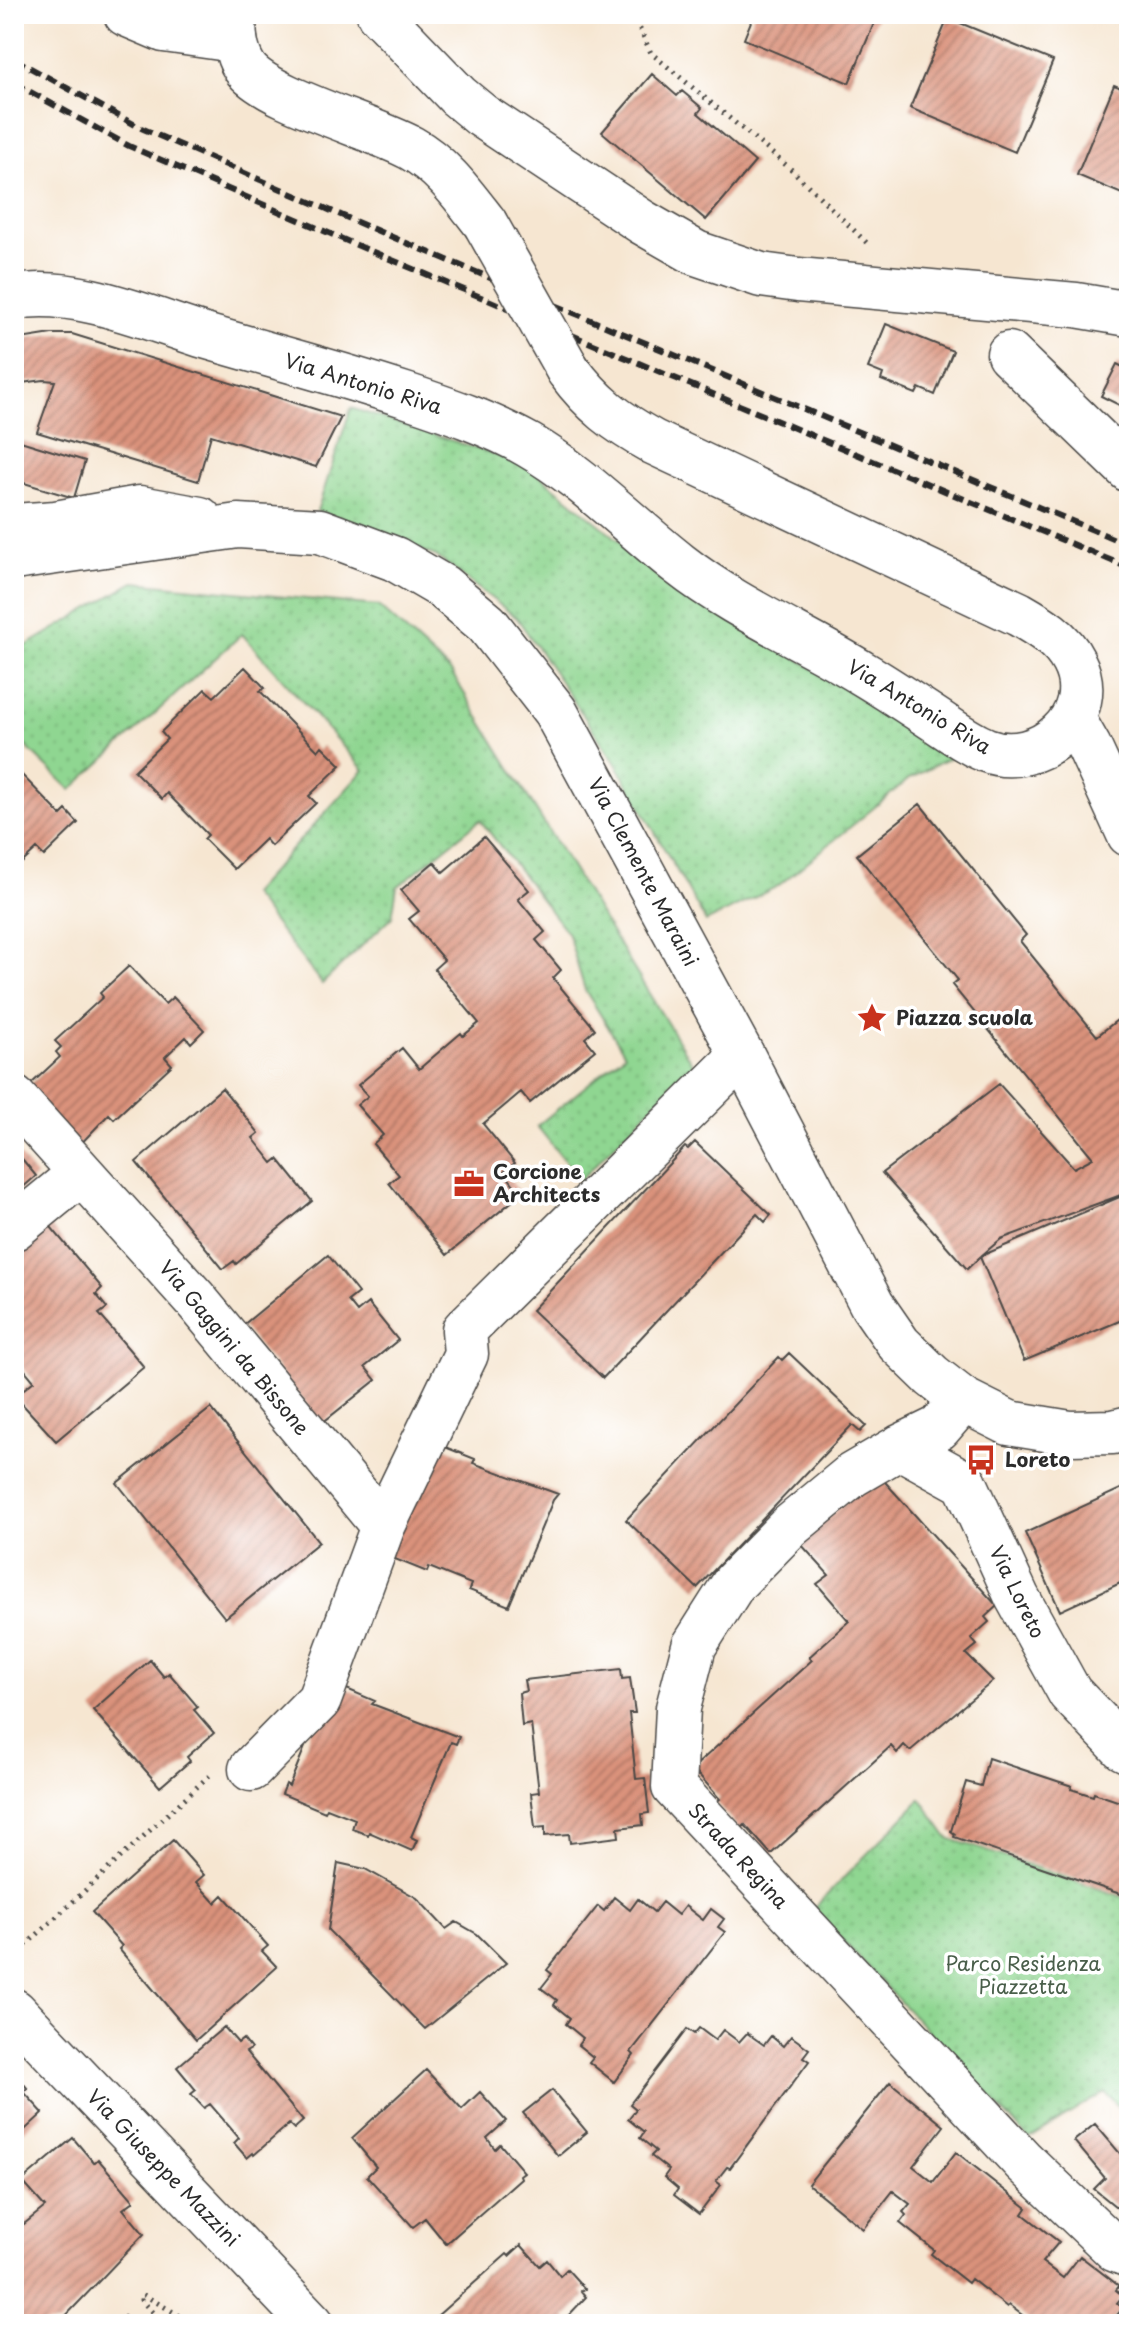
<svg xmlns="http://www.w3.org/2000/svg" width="1143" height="2338" font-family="'Playpen Sans',sans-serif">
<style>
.grass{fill:url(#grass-dots);stroke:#5d805e;stroke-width:2}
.building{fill:url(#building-hatch)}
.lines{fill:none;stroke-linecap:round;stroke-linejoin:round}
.minor-casing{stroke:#494744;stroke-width:47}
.major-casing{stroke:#494744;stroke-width:47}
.path{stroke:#494744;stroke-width:5;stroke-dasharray:2 6;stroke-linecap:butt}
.minor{stroke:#fff;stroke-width:44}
.major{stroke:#fff;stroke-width:44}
.rail{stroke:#2b2b2b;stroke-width:6;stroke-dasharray:12 6;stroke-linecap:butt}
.major-bridge-casing{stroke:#494744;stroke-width:47;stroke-linecap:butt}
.major-bridge{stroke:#fff;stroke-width:44}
.labels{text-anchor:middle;stroke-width:7;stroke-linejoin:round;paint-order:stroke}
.street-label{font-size:20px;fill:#2b2b2b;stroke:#fff}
.poi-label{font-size:20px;font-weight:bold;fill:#2b2b2b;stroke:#fff;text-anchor:start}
.park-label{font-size:20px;fill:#495e4a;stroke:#fff}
</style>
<defs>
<pattern id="grass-dots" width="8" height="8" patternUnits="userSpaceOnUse" patternTransform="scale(2)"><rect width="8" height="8" fill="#8fd691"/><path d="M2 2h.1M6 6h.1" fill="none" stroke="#7cb87d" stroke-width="1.8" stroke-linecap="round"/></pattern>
<pattern id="building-hatch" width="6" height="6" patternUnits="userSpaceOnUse" patternTransform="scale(2)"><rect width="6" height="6" fill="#da927b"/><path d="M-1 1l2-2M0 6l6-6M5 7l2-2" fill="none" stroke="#b17765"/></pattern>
</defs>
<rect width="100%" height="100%" fill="#fff"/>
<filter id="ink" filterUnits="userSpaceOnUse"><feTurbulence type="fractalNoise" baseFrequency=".0125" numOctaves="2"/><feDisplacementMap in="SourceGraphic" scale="16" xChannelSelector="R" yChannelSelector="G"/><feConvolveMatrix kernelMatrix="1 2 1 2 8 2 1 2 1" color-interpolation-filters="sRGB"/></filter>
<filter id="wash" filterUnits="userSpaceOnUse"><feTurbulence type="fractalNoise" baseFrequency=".006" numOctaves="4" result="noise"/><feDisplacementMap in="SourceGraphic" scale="32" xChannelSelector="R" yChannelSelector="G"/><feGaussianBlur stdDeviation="1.8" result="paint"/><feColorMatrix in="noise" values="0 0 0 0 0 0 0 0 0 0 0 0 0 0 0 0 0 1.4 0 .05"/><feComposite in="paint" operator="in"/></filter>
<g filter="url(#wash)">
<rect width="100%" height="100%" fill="#f6e6d1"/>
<path class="grass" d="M351 408 527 465 653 568 953 756 909 779 778 886 706 922 615 762 517 618 436 556 317 511Z
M134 582 378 606 451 672 693 1065 580 1180 537 1126 625 1054 585 990 568 934 480 820 397 887 392 917 322 984 251 894 364 770 242 634 71 790 14 735V653Z
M921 1799 948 1838 1129 1899V2119L1105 2092 1029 2139 813 1909Z"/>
<g id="blocks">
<path class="building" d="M754 14H878L849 83 744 39Z
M948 18 1053 61 1015 152 910 108Z
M652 74 677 96 682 91 702 108 698 113 755 162 706 220 602 132Z
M1114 85 1129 91V197L1077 175Z
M886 324 953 351 935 395 919 388 916 394 881 380 883 374 868 368Z
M52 334H72L341 417 316 467 211 435 198 481 37 432 55 381 44 380 14 384V340Z
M1117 364 1129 370V410L1101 396Z
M14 439 85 461 74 498 14 480Z
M245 667 265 688 260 691 318 751 322 746 341 765 309 796 316 803 271 846 265 839 234 869 204 839 208 835 167 793 162 799 134 771 167 739 161 732 205 689 214 697Z
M14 767 61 815 66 810 78 823 44 856 37 849 14 870Z
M920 804 1026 935 1020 941 1097 1036 1121 1017 1129 1027V1192L1001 1239 981 1256 1129 1193V1317L1024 1361 980 1257 967 1269 882 1173 999 1084 1074 1168 1093 1158 952 985 958 980 857 855Z
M484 837 529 890 518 899 545 932 536 940 561 970 553 978 595 1029 585 1038 595 1050 530 1103 521 1092 483 1124 515 1163 504 1172 521 1194 447 1255 389 1183 399 1175 373 1144 383 1135 357 1105 368 1096 358 1085 402 1048 419 1069 461 1033 463 1036 479 1023 434 969 444 960 409 919 419 911 401 890 434 862 443 872Z
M129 966 165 1004 173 997 204 1030 191 1043 186 1037 165 1057 172 1065 114 1119 109 1114 75 1150 29 1086 60 1057 56 1052 61 1047 55 1041 103 997 100 993Z
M222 1088 259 1133 253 1138 273 1163 278 1159 312 1201 236 1264 234 1261 223 1269 136 1162Z
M695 1142 771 1215 765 1222 757 1214 603 1378 532 1310 685 1147 688 1149Z
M14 1149 36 1176 14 1195Z
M41 1215 102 1288 96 1294 107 1308 99 1314 144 1367 56 1441 15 1396 34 1381 14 1357V1238Z
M328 1255 358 1293 348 1301 357 1312 368 1303 398 1340 365 1367 376 1380 322 1423 242 1326Z
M789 1353 866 1426 860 1432 852 1425 697 1588 626 1520 779 1357 782 1360Z
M211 1408 319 1542 225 1618 117 1483Z
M430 1441 475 1459 473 1463 558 1494 553 1500 509 1606 469 1590 471 1584 429 1567 427 1572 385 1555Z
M877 1473 997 1606 985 1617 989 1622 971 1638 977 1645 966 1654 993 1681 910 1751 904 1745 897 1753 891 1746 771 1854 745 1825 740 1830 716 1802 720 1799 693 1768 812 1660 809 1657 849 1621 817 1584 829 1575 800 1543Z
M1129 1485V1579L1060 1611 1025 1533Z
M150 1660 164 1677 169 1673 198 1707 194 1710 214 1733 187 1757 190 1761 160 1787 93 1710Z
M621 1669 622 1679 630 1678 635 1713H629L636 1779 645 1778 649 1813 642 1814 643 1825 618 1828 619 1837 570 1843 569 1834 545 1836V1827L535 1828 531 1793 539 1792 531 1724 522 1726 519 1693 526 1691 524 1680Z
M328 1681 375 1701 372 1704 459 1737 456 1744 451 1742 411 1837 417 1840 412 1851 369 1832 368 1835 352 1829 355 1819 327 1808 325 1812 282 1794 286 1784 289 1786 327 1693Z
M988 1758 1072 1786 1071 1789 1093 1796 1094 1793 1129 1805V1897L954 1837 955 1834 951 1831 966 1782 981 1786Z
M173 1840 204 1875 196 1882 215 1903 223 1895 268 1946 262 1951 277 1967 196 2040 119 1949 122 1946 92 1912Z
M338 1863 365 1869 417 1898 446 1929 456 1922 477 1934 506 1963 425 2029 328 1930Z
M614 1897 630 1910 638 1899 654 1912 662 1902 678 1915 685 1906 703 1920 711 1909 724 1919 718 1927 725 1932 631 2052 634 2055 614 2082 589 2062 593 2057 578 2045 583 2038 566 2024 570 2018 554 2005 557 2000 541 1988 552 1974 547 1970 598 1906 604 1911Z
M224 2027 238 2043 243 2039 251 2049 246 2052 303 2121 294 2129 289 2124 254 2155 253 2153 247 2158 234 2143 239 2138 210 2104 204 2108 191 2094 196 2090 177 2067Z
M699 2028 715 2040 723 2030 739 2042 747 2033 764 2045 771 2036 783 2046 791 2036 809 2049 803 2057 809 2061 730 2168 727 2167 716 2181 721 2185 699 2214 674 2195 678 2189 664 2177 669 2170 651 2156 656 2151 640 2138 644 2132 628 2119 636 2109 630 2104 687 2029 694 2034Z
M426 2070 462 2109 480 2092 506 2121 487 2138 495 2149 500 2144 524 2172 520 2175 521 2178 446 2244 425 2218 413 2227 367 2176 376 2167 352 2138Z
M14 2072 28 2089 22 2090 43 2113 14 2140Z
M890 2082 944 2126 913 2166 933 2182 956 2152 1027 2208 1023 2214 1059 2242 1042 2262 1063 2278 1080 2256 1119 2286 1116 2290 1123 2296 1117 2303 1123 2308 1110 2324H1034L1009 2305 1007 2307 971 2279 968 2283 931 2254 934 2250 900 2223 906 2215 903 2212 910 2204 893 2191 863 2229 808 2184Z
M552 2090 587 2132 558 2156 523 2113Z
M1095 2124 1129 2164V2211L1126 2215 1094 2189 1105 2178 1074 2141Z
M73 2138 94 2163 98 2159 134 2201 123 2209 144 2234 58 2324H26L14 2315V2232L21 2222 24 2224 45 2207 22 2181Z
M521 2245 540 2266 547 2260 560 2276 567 2269 585 2289 581 2291 586 2297 566 2318 571 2324H428L507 2254 509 2256Z"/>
</g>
</g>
<g filter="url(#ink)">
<use href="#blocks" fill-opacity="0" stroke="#494744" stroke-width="2"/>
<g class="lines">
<g class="minor-casing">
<path id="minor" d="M126 14 164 30 235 40
M1009 354 1129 470
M1073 719 1089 747 1129 834
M14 1098 195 1299 383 1526
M14 1228 81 1173
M963 1400 939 1428 900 1447 852 1475 789 1527 734 1583 694 1646 678 1708 674 1787 1023 2161 1116 2250 1129 2255
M900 1447 965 1483 1017 1597 1070 1693 1123 1748 1129 1751
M251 1769 319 1700 383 1526 466 1354 464 1330 742 1055
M14 2011 312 2324"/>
</g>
<g class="major-casing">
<path id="major" d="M235 14C233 31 235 53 245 68 266 98 373 127 411 148 442 165 464 196 485 223
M379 14 458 96 481 115 642 222 696 253 761 275 798 280 1076 305 1129 314
M14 298C70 285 147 318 201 335 269 355 338 373 405 395 447 409 489 423 528 445 584 477 629 525 679 564 735 608 802 636 862 673 889 689 914 706 940 723 955 733 970 744 986 750 1038 770 1102 716 1073 661 1062 639 1040 626 1019 614L653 442C617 422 593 404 568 370
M14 526 56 523 140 508 200 519
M14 558 238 526 320 531 395 559 443 587 487 624 555 711 742 1055 872 1305 899 1344 932 1376 963 1400 1009 1423 1070 1433 1113 1432 1129 1428"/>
</g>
<path class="path" d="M633 14 651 53 792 170 867 243
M14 1956 211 1774
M120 2324 126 2316 133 2324
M163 2324 141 2300 142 2294 194 2324"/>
<use href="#minor" class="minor"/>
<use href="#major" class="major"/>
<path class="rail" d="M14 59 139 127 366 226 1129 545
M14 83 129 146 354 244 1129 568"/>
<g class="major-bridge-casing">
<path id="major-bridge" d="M485 223 568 370"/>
</g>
<use href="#major-bridge" class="major-bridge"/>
</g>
</g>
<defs>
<g id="sight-bare" transform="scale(2.4)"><path d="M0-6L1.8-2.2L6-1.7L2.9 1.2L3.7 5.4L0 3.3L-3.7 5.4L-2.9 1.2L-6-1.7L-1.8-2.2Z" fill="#c8321e" stroke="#fff" stroke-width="2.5" paint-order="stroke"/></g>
<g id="office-bare" transform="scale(2.4)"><path d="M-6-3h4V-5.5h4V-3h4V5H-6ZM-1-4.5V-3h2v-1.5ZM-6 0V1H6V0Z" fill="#c8321e" stroke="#fff" stroke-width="2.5" paint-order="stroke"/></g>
<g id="bus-bare" transform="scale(2.4)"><path d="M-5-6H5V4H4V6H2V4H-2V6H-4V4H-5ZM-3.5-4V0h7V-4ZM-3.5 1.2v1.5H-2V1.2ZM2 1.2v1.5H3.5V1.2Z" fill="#c8321e" stroke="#fff" stroke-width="2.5" paint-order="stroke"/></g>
</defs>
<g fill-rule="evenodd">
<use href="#sight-bare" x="872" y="1018"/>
<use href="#office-bare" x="469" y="1184"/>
<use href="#bus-bare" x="981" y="1460"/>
</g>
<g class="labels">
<g class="street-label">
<text transform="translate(363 384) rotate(17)" y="7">Via Antonio Riva</text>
<text transform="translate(919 707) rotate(31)" y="7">Via Antonio Riva</text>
<text transform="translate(643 872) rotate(62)" y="7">Via Clemente Maraini</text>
<text transform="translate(234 1348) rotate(50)" y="7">Via Gaggini da Bissone</text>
<text transform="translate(1017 1592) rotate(64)" y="7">Via Loreto</text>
<text transform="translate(738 1856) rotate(47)" y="7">Strada Regina</text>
<text transform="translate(163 2168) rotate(46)" y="7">Via Giuseppe Mazzini</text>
</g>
<g class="poi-label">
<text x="896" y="1025">Piazza scuola</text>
<text x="493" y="1179">Corcione<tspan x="493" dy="23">Architects</tspan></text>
<text x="1005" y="1467">Loreto</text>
</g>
<g class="park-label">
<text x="1023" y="1971">Parco Residenza<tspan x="1023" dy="23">Piazzetta</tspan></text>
</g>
</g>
<rect width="1143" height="2338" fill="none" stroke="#fff" stroke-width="48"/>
</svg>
